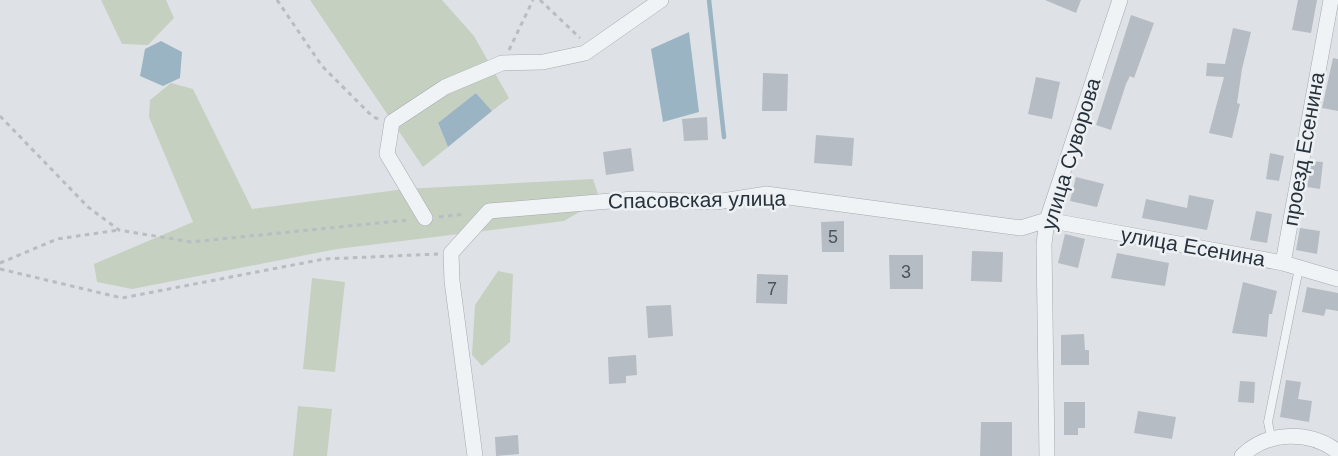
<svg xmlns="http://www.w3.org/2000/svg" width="1338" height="456" font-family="Arial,sans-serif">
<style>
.green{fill:#c6d0c0}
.water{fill:#9bb4c4}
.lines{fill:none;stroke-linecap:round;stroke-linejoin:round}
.stream{stroke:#9bb4c4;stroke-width:4.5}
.building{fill:#b6bcc3}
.service-casing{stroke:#a4aab0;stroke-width:9}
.minor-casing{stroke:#a4aab0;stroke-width:16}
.path{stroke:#b8bdc1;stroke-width:3;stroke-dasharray:4.5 4.5;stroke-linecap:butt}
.service{stroke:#f0f3f5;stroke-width:8}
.minor{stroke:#f0f3f5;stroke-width:15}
.labels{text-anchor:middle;stroke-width:5;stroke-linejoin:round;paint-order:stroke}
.number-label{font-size:18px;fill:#4c545e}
.street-label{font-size:21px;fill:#28323c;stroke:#edf1f4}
</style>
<rect width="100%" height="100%" fill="#dee2e6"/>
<path class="green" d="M101 0H166L174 18 148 45 122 44Z
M310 0H442L474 36 509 98 492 111 476 93 438 124 448 147 423 167Z
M171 83 193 89 252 209 405 189 593 179 600 200 564 221 337 249 132 289 97 282 94 264 193 222 149 117 150 100Z
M498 271 513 274 510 342 482 366 472 355 475 305Z
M312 278 345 282 335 372 303 369Z
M298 406 332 409 327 456H293Z"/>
<path class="water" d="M689 32 699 112 663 122 651 49Z
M161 41 182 52 180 78 163 86 140 76 145 49Z
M476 93 492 111 448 147 438 123Z"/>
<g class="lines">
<path class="stream" d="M709 0 724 137"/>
</g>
<path class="building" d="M1045 0H1081L1076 13Z
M1298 0H1317L1311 33 1292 30Z
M1131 15 1154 23 1134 78 1130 76 1126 84 1111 130 1096 125Z
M1233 28 1251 32 1242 69 1237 103 1240 104 1232 138 1209 133 1224 77 1206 76 1207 63 1225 64Z
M1333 58 1338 59V111L1322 108Z
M763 73 788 74 787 111H762Z
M1036 77 1060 82 1052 119 1028 114Z
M707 117 708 140 684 141 682 119Z
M816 135 854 138 852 166 814 163Z
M631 148 634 171 606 175 603 152Z
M1270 153 1284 156 1279 181 1266 179Z
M1312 161 1323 162 1320 189 1307 187Z
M1076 177 1104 184 1097 207 1070 201Z
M1189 195 1214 200 1207 230 1142 218 1146 199 1187 208Z
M1256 211 1272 214 1267 243 1250 240Z
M844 221V252H822L821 222Z
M1300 228 1320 231 1317 254 1296 250Z
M1065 234 1085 239 1078 268 1058 263Z
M972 251 1003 252 1002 282 971 281Z
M1117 253 1169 263 1165 286 1111 278Z
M889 255H923V289H890Z
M757 274 788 275 787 304 756 303Z
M1243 282 1277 291 1272 314H1269L1267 337 1232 333Z
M1307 287 1338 293V311L1326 309 1324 316 1302 312Z
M671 305 673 336 648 338 646 306Z
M1084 334 1085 350H1089V365H1061V335Z
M636 355 637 375 626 376V383L609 384 608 357Z
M1286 380 1301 382 1298 399 1312 401 1309 422 1280 417Z
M1240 381 1255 382 1254 403 1238 402Z
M1064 402H1085V428H1078V435H1064Z
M1138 411 1176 417 1172 439 1134 433Z
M981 422H1012V456H980Z
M518 435 519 454 496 456 495 437Z"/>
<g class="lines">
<g class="service-casing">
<path id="service" d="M1271 437 1268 422 1299 268"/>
</g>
<g class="minor-casing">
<path id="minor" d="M425 218 387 154 392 122 445 87 502 63 543 62 585 53 661 0
M1283 263 1331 0
M475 456 452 281 451 253 489 211 634 199 716 202 766 194 1021 228 1047 220 1283 263 1338 279
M1047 456 1044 244 1047 220 1120 0
M1242 456C1267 431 1310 430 1338 452"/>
</g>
<path class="path" d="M277 0 322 66 373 117 379 119
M540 0 580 38
M509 50 533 0
M0 116 88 207 119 230 191 242 408 220
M439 217 465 214
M0 263 57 239 119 230
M0 269 122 298 324 259 438 254"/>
<use href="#service" class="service"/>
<use href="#minor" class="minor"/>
</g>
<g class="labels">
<g class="number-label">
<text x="833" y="243">5</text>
<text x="906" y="278">3</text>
<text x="772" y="295">7</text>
</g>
<g class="street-label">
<text transform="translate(1304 149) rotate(-80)" y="7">проезд Есенина</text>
<text transform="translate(1071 154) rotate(-73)" y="7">улица Суворова</text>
<text transform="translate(697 200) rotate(-1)" y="7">Спасовская улица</text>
<text transform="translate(1193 247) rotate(10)" y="7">улица Есенина</text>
</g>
</g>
</svg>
